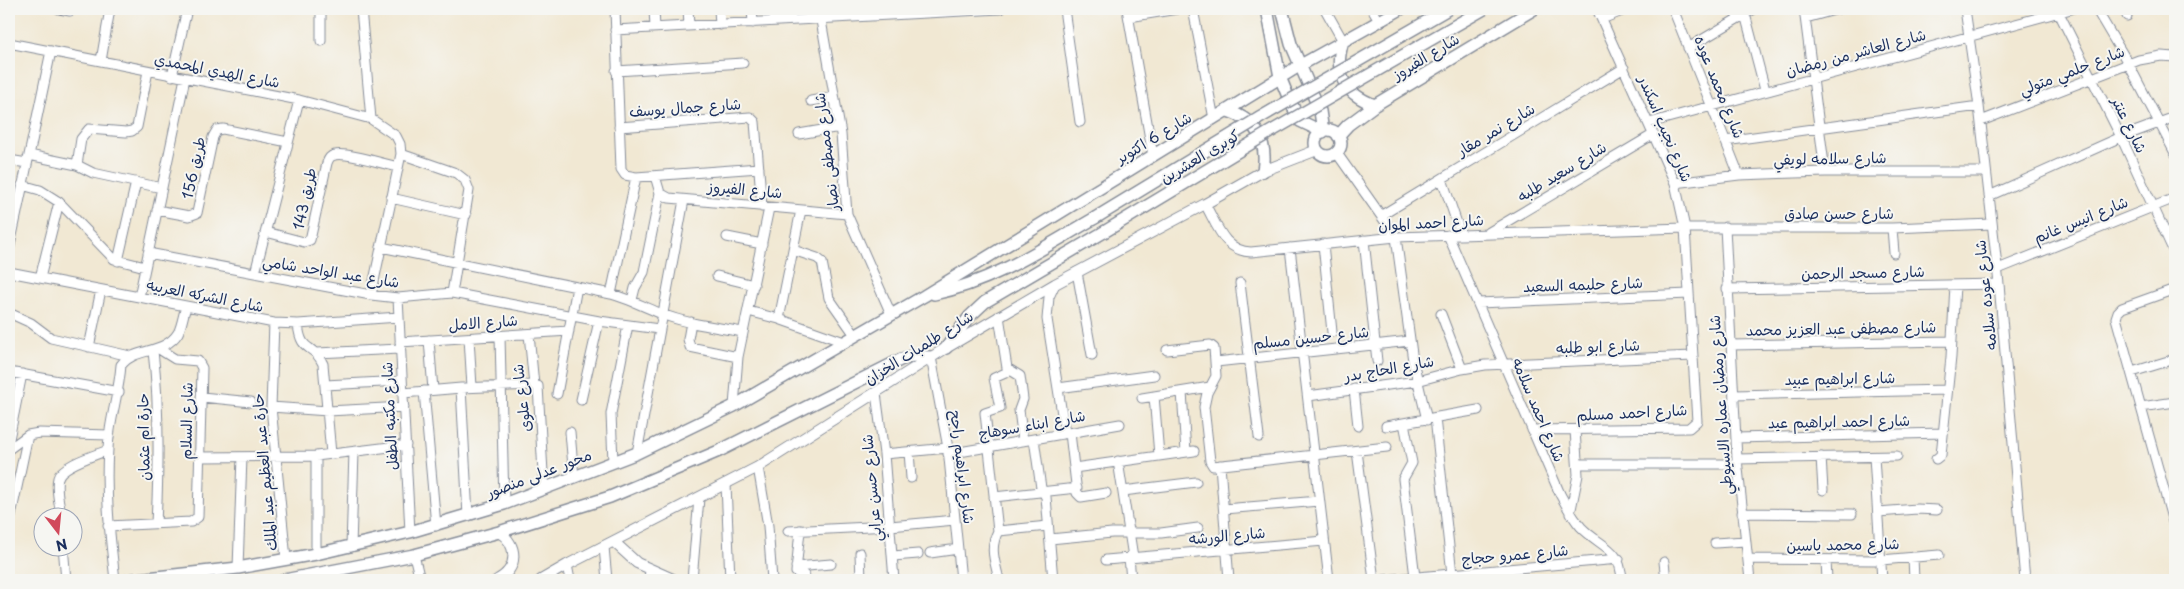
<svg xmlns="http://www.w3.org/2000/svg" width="2184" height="589" font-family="'Playpen Sans','Playpen Sans Arabic',sans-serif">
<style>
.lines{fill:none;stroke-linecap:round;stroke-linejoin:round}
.minor-casing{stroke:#868c98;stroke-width:11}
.tertiary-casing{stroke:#868c98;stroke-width:12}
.secondary-casing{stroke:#868c98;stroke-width:14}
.minor{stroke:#fff;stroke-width:9}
.tertiary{stroke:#fff;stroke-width:10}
.secondary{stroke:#fff;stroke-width:11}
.secondary-bridge-casing{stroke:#868c98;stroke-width:14;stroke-linecap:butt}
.secondary-bridge{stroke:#fff;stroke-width:11}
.labels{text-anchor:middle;stroke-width:4;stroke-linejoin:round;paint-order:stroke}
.street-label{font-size:15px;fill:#1b2f5e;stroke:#f6f6f2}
</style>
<rect width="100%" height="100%" fill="#f6f6f2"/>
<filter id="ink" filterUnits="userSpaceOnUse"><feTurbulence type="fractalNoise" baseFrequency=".02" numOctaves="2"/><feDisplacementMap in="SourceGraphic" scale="10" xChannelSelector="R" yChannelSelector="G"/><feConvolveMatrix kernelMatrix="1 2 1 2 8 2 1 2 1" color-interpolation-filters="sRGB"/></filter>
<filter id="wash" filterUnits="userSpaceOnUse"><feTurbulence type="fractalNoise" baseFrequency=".0096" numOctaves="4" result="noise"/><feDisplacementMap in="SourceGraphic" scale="20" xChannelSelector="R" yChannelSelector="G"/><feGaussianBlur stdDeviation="1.12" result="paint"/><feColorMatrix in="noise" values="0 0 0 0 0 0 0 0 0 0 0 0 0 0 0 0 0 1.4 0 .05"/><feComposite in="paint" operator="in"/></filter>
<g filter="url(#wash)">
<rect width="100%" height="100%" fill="#f1e8d3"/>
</g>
<g filter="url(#ink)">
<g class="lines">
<g class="minor-casing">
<path id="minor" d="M59 9 70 11 75 9
M361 9 371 119
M615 9 621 169 625 175 636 177 759 168
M654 9 655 28
M688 9 689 26
M719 9 720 25
M752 9 753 23
M779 9V21
M819 9 841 134 847 214 891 314
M1064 9 1080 122
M1127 9 1153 156
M1193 9 1214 119
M1325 9 1343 41
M1372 9 1379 21
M1673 9 1739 175
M1804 9 1825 172
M1965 9 1979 106 1999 284 2025 580
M2057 9 2121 137 2175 254
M2096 9 2128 63 2175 153
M2125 9 2127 16
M1745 14 1765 90
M1129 17 1177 9
M1806 18 1838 9
M1602 19 1627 9
M615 30 1000 9
M321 41V9
M9 43 299 100 371 119 396 136 400 144 401 154 371 295
M1688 48 1754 9
M101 61 110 9
M616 71 743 63
M172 76 187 9
M811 101 834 97
M1981 121 2139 60 2161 56 2175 57
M1649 123 2071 9
M619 127 750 117 755 122 762 207
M799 134 840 127
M1725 141 1979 106
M1336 152 1396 237 1413 361 1427 420
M401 154 456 173 465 180 469 190 452 293
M29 155 77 165 93 173 162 188
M9 160 27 163
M77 165 81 139 89 129 126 132 132 131 137 127 148 71
M655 176 660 193 669 198 847 214
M1442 179 1461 235
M1675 183 1739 175 1825 172H1986
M22 185 40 190 59 202 114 259 145 267
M1989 196 2121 137 2175 117
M391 198 466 215
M1205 204C1217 225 1224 251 1251 252L1396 237 1685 228H1892L1992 224
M157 210 189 216 197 213 213 137 217 130 223 129 288 142
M1382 215 1624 68
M1725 227 1737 459 1750 580
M1892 228 1894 253
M266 232 304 242 310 240 327 163C329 158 330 156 335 155 346 152 384 164 398 167
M1486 234 1654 134
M1448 235 1560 494C1566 505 1572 517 1581 527 1601 548 1620 546 1622 580
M727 237 762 244
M1364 240 1377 361
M1323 244 1332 332
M381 247 611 294C629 299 645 307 662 314 687 324 716 327 743 332
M1290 248 1329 580
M9 250 51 51
M793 250 817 258 822 262 829 298 855 335
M148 253 371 295 398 298 452 293 599 321 659 329
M118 261 136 182
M1998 269 2175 198
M9 272 274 323 298 324 399 317
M1077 272 1092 355
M255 273 299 100
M717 276 754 285
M40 278 59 202
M1240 283 1259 437
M1055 284 1049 297 1047 319 1065 433
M1727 289 1999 284
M2175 289 2122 308 2118 312 2116 318 2175 529
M611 294 636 177
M139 297 185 78
M398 298 410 532
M632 300 635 288 644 272 660 193
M1478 303 1689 294
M748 311 779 319 844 342
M9 313 31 323 51 338 130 356
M1441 314 1462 369
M999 316 1007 368 1020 376 1023 399 1019 410 1023 441
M779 319 801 210
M691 322 688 339 690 347 738 357
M274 323 271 407 286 559
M298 324C301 355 313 342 323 364L331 454
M529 334 534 385 538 386 544 490
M500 336 504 504
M469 338 472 387
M429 340 433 390
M400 342 569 331
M1731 345 1952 341
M89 347 101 290
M1167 350 1210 345 1214 348 1216 376 1207 393 1204 407 1210 461 1213 466 1387 447
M153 351C160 409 159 465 156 523
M317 353 400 349
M931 357 948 448 961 580
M1216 362 1410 341
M9 372 119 392
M2132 372 2175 359
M325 385 402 381
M461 388 468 516
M1058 388 1154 375
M1354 389 1358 426
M424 391 436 526
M1182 392 1186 452
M403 393 461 388 534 385
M876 393 884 454 894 580
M557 394 577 287
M1734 395 1947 390
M1154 396 1159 455
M1308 396 1417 381 1462 369 1485 365 1693 356
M202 397 251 402
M1142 398 1210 387
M581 400 599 321
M734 406 738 357 769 208
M271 407 328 411 404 407
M2141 407 2175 402
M1435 418 1452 574
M1404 423 1412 463 1403 479 1415 577
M1386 426 1478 410
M1532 430 1689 428 1697 421 1685 228 1675 183 1597 9
M570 432 574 478
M1070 433 1077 493 1081 497 1106 493
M1736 438 1943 433
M9 439 22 374
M1034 439 1041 488 1046 497 1053 580
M9 449 28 435 39 433 109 435
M1357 451 1374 580
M909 452 911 478
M637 453 684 200
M884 454 948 448
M948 454 1120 424
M200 457 316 456 406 445
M1821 457 1823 490
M1874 457 1882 580
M1737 459 1897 456
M1936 459 1941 455 1951 357 1955 285
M1118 461 1133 557
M613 462 611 414 628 325
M1578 464H1737
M1220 465 1229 580
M758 467 768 526 772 580
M1074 468 1194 451
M726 484 730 580
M1123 491 1196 482
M994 497 1077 488
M1224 509 1319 501
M1878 512 1917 509 1937 510
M1742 513 1852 514
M1570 514 1578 475 1575 430
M61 516C60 505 55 489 58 478 61 465 96 455 108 450
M9 525 28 435
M108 526 191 522 198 517 202 368 198 361 175 359 159 349
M800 530 796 572 804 575 806 580
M788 531 890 526 955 520
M998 531 1048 526
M1050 539 1112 533H1161L1198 528
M1715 543 1745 541
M63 546 66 580
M351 547 354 452
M604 547 607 580
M860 553 861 580
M930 553 958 549
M316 554V456
M414 555 420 580
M893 556 918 554
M1129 557 1131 580
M1913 557 1914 580
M1748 559 1881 560 1939 555
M1106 560 1324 541
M1826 560 1827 580
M1664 562 1666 580
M567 565 570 580
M796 567 831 564
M238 568 242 457
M115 580C110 537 105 493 108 449 109 421 119 394 121 365 135 347 164 355 178 333 182 326 183 315 186 307
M649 580 650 570
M692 580 699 498
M999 580C995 561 989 549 998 531L985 413 1000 408 994 378 1010 371
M1384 580 1619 559"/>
</g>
<g class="tertiary-casing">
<path id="tertiary" d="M614 542 637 563 675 580
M497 580C519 569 518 544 499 532
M541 580 567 565 758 467 946 348 1055 284 1205 204 1263 171 1317 150"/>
</g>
<g class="secondary-casing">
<path id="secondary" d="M1267 9 1280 77 1289 99 1300 121 1323 132
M1282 9 1291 44 1320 111 1323 132
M1343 41C1333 73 1344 94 1375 105
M1228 111C1256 120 1268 141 1263 171
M1315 143a13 13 0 1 1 26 0a13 13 0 1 1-26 0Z
M1338 136 1348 125 1375 105 1534 9
M934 294C993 282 1043 248 1095 218
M946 348 970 316 985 302 1104 232
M129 580 238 568 316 554 410 532 504 504 637 453 734 406 924 296 1299 66 1401 9
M284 580 414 555 499 532 610 497 719 451 902 359 912 356 931 357"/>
</g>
<use href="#minor" class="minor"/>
<use href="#tertiary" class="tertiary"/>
<use href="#secondary" class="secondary"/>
<g class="secondary-bridge-casing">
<path id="secondary-bridge" d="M1095 218 1261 117 1448 9
M1104 232 1270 132 1484 9"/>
</g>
<use href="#secondary-bridge" class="secondary-bridge"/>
</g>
</g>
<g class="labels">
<g class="street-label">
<text transform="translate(1856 53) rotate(-15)" y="5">شارع العاشر من رمضان</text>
<text transform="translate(1426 57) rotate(-31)" y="5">شارع الفيروز</text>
<text transform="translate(217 71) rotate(11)" y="5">شارع الهدي المحمدي</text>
<text transform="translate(2072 71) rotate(-21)" y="5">شارع حلمي متولي</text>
<text transform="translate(1719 87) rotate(68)" y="5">شارع محمد عوده</text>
<text transform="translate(685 108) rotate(-4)" y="5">شارع جمال يوسف</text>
<text transform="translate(2129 125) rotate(64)" y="5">شارع عنتر</text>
<text transform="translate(1665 129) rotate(67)" y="5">شارع نجيب اسكندر</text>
<text transform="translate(1496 130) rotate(-31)" y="5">شارع نمر مقار</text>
<text transform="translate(1154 138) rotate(-31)" y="5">شارع 6 اكتوبر</text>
<text transform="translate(827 152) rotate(-97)" y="5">شارع مصطفى نصار</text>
<text transform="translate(1200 157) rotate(-31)" y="5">كوبرى العشرين</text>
<text transform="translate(1830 159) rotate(-1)" y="5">شارع سلامه لويفي</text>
<text transform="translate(194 168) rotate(-78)" y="5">طريق 156</text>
<text transform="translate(1562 172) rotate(-31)" y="5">شارع سعيد طلبه</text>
<text transform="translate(745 190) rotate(5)" y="5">شارع الفيروز</text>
<text transform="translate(305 199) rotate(-78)" y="5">طريق 143</text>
<text x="1839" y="219">شارع حسن صادق</text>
<text transform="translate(2081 220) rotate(-22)" y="5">شارع انيس غانم</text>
<text transform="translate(1431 223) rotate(-3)" y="5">شارع احمد الموان</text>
<text transform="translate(331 272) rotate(9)" y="5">شارع عبد الواحد شامي</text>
<text transform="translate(1863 273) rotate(-1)" y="5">شارع مسجد الرحمن</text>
<text transform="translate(1583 285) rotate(-2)" y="5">شارع حليمه السعيد</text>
<text transform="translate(1986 295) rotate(-96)" y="5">شارع عوده سلامه</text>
<text transform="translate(205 296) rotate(11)" y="5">شارع الشركه العربيه</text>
<text transform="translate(483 323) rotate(-4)" y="5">شارع الامل</text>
<text transform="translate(1841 329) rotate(-1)" y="5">شارع مصطفى عبد العزيز محمد</text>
<text transform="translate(1311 338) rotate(-6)" y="5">شارع حسين مسلم</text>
<text transform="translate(1598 347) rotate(-2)" y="5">شارع ابو طلبه</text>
<text transform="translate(919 348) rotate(-32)" y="5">شارع طلمبات الخزان</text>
<text transform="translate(1389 369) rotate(-10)" y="5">شارع الحاج بدر</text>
<text transform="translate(1840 379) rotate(-1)" y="5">شارع ابراهيم عبيد</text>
<text transform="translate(522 398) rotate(-97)" y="5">شارع علوى</text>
<text transform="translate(1721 405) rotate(-94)" y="5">شارع رمضان عماره الاسيوطي</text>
<text transform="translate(1538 410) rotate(67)" y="5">شارع احمد سلامه</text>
<text transform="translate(1632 413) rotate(-3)" y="5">شارع احمد مسلم</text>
<text transform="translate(390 416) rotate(-93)" y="5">شارع مكتبه الطفل</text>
<text transform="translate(187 421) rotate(-89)" y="5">شارع السلام</text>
<text transform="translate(1839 422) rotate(-1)" y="5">شارع احمد ابراهيم عيد</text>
<text transform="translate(1032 425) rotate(-10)" y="5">شارع ابناء سوهاج</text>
<text transform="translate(144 437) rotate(-91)" y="5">حارة ام عثمان</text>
<text transform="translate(962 467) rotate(83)" y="5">شارع ابراهيم راجح</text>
<text transform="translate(265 472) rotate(-95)" y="5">حارة عبد العظيم عبد الملك</text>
<text transform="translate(539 474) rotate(-21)" y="5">محور عدلى منصور</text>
<text transform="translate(872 488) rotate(-95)" y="5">شارع حسن عرابي</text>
<text transform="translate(1227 536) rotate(-5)" y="5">شارع الورشه</text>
<text transform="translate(1843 545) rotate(-1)" y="5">شارع محمد ياسين</text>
<text transform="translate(1515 555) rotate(-5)" y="5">شارع عمرو حجاج</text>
</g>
</g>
<rect width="2184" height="589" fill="none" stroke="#f6f6f2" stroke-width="30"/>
<g transform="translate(58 532) rotate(164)"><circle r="24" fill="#f6f6f2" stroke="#9ea6b7"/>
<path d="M0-4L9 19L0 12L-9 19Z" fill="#d1495b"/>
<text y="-8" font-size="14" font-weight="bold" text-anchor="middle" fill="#1b2f5e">N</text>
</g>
</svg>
